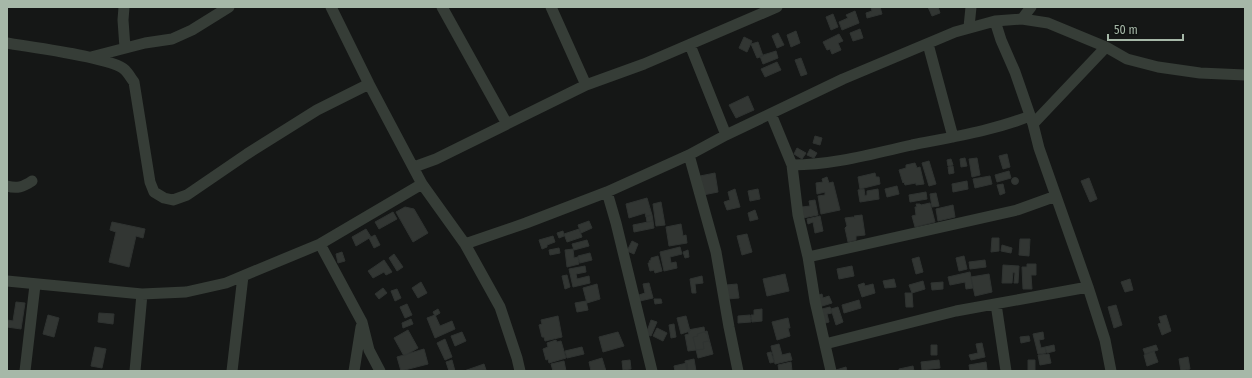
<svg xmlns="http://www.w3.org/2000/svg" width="1252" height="378" font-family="'Fira Sans Condensed',sans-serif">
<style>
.building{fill:#323633;stroke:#2f3331}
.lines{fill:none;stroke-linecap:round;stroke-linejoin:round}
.street{stroke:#363d37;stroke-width:11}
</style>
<rect width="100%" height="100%" fill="#151716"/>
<path class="building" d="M871 7H880L882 14 867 18 866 13 872 11Z
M928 7H938L940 13 932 16Z
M855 11 859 23 842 30 839 22 848 18 846 15Z
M833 14 838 27 831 30 826 17Z
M860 29 863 38 853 41 850 33Z
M796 31 800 43 791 47 787 35Z
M778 33 784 45 777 48 772 36Z
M839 34 843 41 838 43 841 50 832 54 830 49 827 50 823 42Z
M744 37 752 41 747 52 739 48Z
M758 42 763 56 757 58 751 44Z
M776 51 778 58 763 64 760 56Z
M801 58 807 74 801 76 795 60Z
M777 62 781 70 765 77 761 69Z
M748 96 754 110 736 118 729 105Z
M815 136 822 138 820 145 813 143Z
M797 148 806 153 802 159 794 154Z
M810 149 817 153 814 158 807 155Z
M1007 154 1010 167 1003 169 999 156Z
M965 158 967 166 961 167 960 159Z
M977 158 980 175 972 177 969 159Z
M951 159 953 165 948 166 947 160Z
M929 161 936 184 929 186 922 163Z
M915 163 917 168 920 167 924 184 916 185V183L905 185 904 182 903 183 899 170 906 168V165Z
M953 166 954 173 949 174 948 167Z
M1009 171 1011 178 997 182 995 175Z
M715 173 718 192 703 195 700 176Z
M875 173 876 177H879L880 184 860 189 858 177Z
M990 176 992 184 975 188 973 179Z
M827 177 829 183 833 182 840 210 821 214 818 196 825 195V192L817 194 816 183 823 182 822 179Z
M1011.5 181a3.5 3.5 0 1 1 7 0a3.5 3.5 0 1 1-7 0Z
M1089 178 1097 199 1090 202 1081 181Z
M967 181 968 189 953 192 952 184Z
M1003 184 1005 193 1000 195 997 185Z
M897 186 899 194 887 197 885 189Z
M735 189 740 207 727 210 724 202 730 200 728 192Z
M758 189 760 199 750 201 748 191Z
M864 189 865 196 867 195V191L878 189 879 199 860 202 858 190Z
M926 192 927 199 910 202 909 195Z
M936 193 939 206 932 207 930 194Z
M647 198 652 215 646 217 645 213 629 218 626 204Z
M815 200 818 215 798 219 802 207 810 206 809 201Z
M661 202 665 225 656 226 653 204Z
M930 203 935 222 915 227 912 216 916 215 915 207H917L916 204H920L921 205Z
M953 205 955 217 938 221 936 209Z
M405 207 414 209 428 233 413 242 396 212Z
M755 210 758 219 750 221 748 213Z
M393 212 397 219 379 229 375 222Z
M652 215 653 221 647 222 646 216Z
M862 215 865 235 856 236V240L848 242 845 228 847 226 845 218 853 217 855 219 854 216Z
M820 216 823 231 815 233 813 222 808 224 807 219Z
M589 221 592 228 581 233 578 225Z
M653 221 654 228 634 232 633 225Z
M112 222 145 229 143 238 136 236 129 267 109 262 116 232 110 230Z
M681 224 683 236 686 235 687 243 669 246 666 227Z
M366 229 371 237 356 246 352 237Z
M579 229 582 237 567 242 564 234Z
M563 231 564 236 559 238 557 233Z
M747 234 752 252 742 255 737 236Z
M375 235 380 245 374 248 369 238Z
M553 236 555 242 547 245V247L542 249 539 240Z
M992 238H999V251L991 252Z
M1020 239H1030L1029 256 1019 255Z
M587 240 589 246 574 250 572 244Z
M632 241 638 244 634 254 627 251Z
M1002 245 1012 248 1011 253 1001 251Z
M680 247 682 254 670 257 671 263 676 262 677 268 664 271 660 252Z
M559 248 560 253 550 255 549 250Z
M573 249 574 258 578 257 579 264 567 267 565 250Z
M688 250 689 257 685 258 683 252Z
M342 252 345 261 338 263 336 254Z
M590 253 592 260 580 263 578 256Z
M394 254 403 267 397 271 389 258Z
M658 256 662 271 655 273 654 270 650 271 648 263H650L649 261 651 260V258Z
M964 256 967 269 959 271 956 258Z
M919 257 923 272 916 274 912 259Z
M384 260 392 272 386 275 384 272 373 278 368 271Z
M985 260 986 267 970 269 969 262Z
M1027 264H1036V275H1031L1032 289H1023L1022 267H1027Z
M1003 265 1019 266 1018 283H1014L1015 273 1013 272 1012 283H1002Z
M585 266 586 272 576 274 577 279 589 276 590 283 573 287 569 269Z
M852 266 854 276 839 279 837 269Z
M970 272 973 288 966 289 965 282 950 285 948 277Z
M785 274 789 291 767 296 763 279Z
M989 274 992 292 975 296 971 277Z
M567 275 570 287 565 289 562 276Z
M702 276 703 283 695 284 696 293H692L690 279Z
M894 279 896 287 885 288 883 281Z
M1130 279 1133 290 1125 292 1121 282Z
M923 281 925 289 912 293 909 285Z
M421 282 427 293 418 298 412 288Z
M943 282V289L932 290 931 283Z
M649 283 653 298 640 301 639 295 645 293 643 284Z
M864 283 865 286 873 284 875 293 862 297 858 285Z
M597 284 600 299 587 303 583 288Z
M737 284 739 298 727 299 726 285Z
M383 288 387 293 379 299 375 294Z
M397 289 401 298 395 301 391 291Z
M905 293H912L913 307H906Z
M822 294 823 298 829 296 832 303 819 307 815 296Z
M654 299H661L662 303 655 304Z
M859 300 861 308 844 313 842 305Z
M586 301 588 310 577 312 575 303Z
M16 302 25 303 21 329 7 327V320L13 321Z
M407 304 412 315 405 318 400 307Z
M1116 305 1122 325 1114 328 1108 307Z
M830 307 832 313 827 314 829 322 822 324 818 310Z
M838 307 843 322 836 325 831 309Z
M438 309 440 313 435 316 433 312Z
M762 309V321L752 322 751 315H754V310Z
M99 313 114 314 113 324 98 322Z
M48 315 59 318 54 337 43 334Z
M435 315 440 326 452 321 455 329 435 338 427 318Z
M750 315 751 322 738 323V316Z
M1166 315 1171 331 1162 335 1158 324 1161 323 1159 317Z
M558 316 562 337 545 341 544 337H542L539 325 542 324 541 320Z
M686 316 690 331 681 334 677 318Z
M788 318 790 328H788L790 336 777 340 772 322Z
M411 319 413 324 403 328 402 323Z
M651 320 657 322 651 336 646 334Z
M674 324 676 337 671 338 669 325Z
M704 327 705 333H707L709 341 703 342 704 349 688 351 685 335 689 334 688 330Z
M657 328 667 333 663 341 653 336Z
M408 330 418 348 404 356 394 338Z
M707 331 713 354 698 358 693 337 698 336 697 334Z
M462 332 466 341 455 346 451 336Z
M618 332 624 346 603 352 599 337Z
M1043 332 1044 339 1039 340 1041 348 1045 347 1046 353 1038 354 1033 334Z
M1029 336 1030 341 1021 343 1020 337Z
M445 339 452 357 445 360 437 343Z
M556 340 557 342 561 341 566 358 549 363 548 359 546 360 543 349 548 347 547 343Z
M982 343 985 357 971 360 969 355 978 353 976 344Z
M779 344 782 355 790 353 792 360 775 364 771 346Z
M931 345H937V355H931Z
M1054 345 1055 351 1047 353 1045 347Z
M1156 345 1158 350 1145 354 1143 349Z
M95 347 106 349 102 368 91 366Z
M582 347 584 354 567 358 565 351Z
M424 349 428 364 401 371 397 357Z
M1154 351 1158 362 1147 366 1144 355Z
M771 352 774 362 770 363 767 353Z
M1049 354 1051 363 1040 365 1038 355Z
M1188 357 1190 369 1181 371 1179 359Z
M602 358 606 371H591L589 362Z
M694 359 696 371H687L685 361Z
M452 360 455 371H449L446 362Z
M630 360 631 369 623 370 622 361Z
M939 360 940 368 922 370 921 362Z
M1028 360H1035V371H1028Z
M564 361 566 371H553L551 364Z
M791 362 792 371H779L778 365Z
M986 362 987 370 970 371 969 365Z
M687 363 688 371H675L674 366Z
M484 364 486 370 464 371Z
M913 366 914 371H899V369Z
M846 367 847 371H837L836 370Z"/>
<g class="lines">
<path class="street" d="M124 7 123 20 125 48
M331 7 369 84 422 184 465 244 500 307 517 358 520 371
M442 7 507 124
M551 7 586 85
M1022 19 1031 7
M995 21 1001 40 1015 72 1033 124 1039 148 1088 287 1105 340 1111 371
M969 27 971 7
M7 43C29 47 112 57 125 70 128 73 131 78 134 82L150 182 154 192 164 198 173 200 187 195 247 154 317 110 369 84
M928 44 953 137
M690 45 726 135
M91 57 145 43 172 39 192 30 229 7
M771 114 792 165 798 215 808 257 815 301 831 371
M1033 124 1106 47
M689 155 716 252 729 327 738 371
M792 165C833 165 872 154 912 145 952 137 992 131 1030 116
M414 167 436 159 586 85 644 64 777 7
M7 186C17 189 23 187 32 181
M607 192 616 223 652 371
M320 244 362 322 369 350 380 371
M465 244 526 223 607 192 689 155 726 135 843 79 955 32 995 21 1022 19 1048 23 1106 47 1127 59 1158 67 1200 73 1245 75
M808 257 1017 210 1056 196
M7 281 142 294 186 292 226 283 320 244 422 184
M996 304 1006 371
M825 344 956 311 1088 287
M25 371 35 285
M135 371 142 294
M232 371 243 276
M354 371 361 327"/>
</g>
<rect width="1252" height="378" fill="none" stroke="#a6b8a8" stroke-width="16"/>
<path d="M1108 34v6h75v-6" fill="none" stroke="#a6b8a8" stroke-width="2"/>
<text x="1114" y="34" font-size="12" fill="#a6b8a8" stroke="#101211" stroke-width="3" paint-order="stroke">50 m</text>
</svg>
